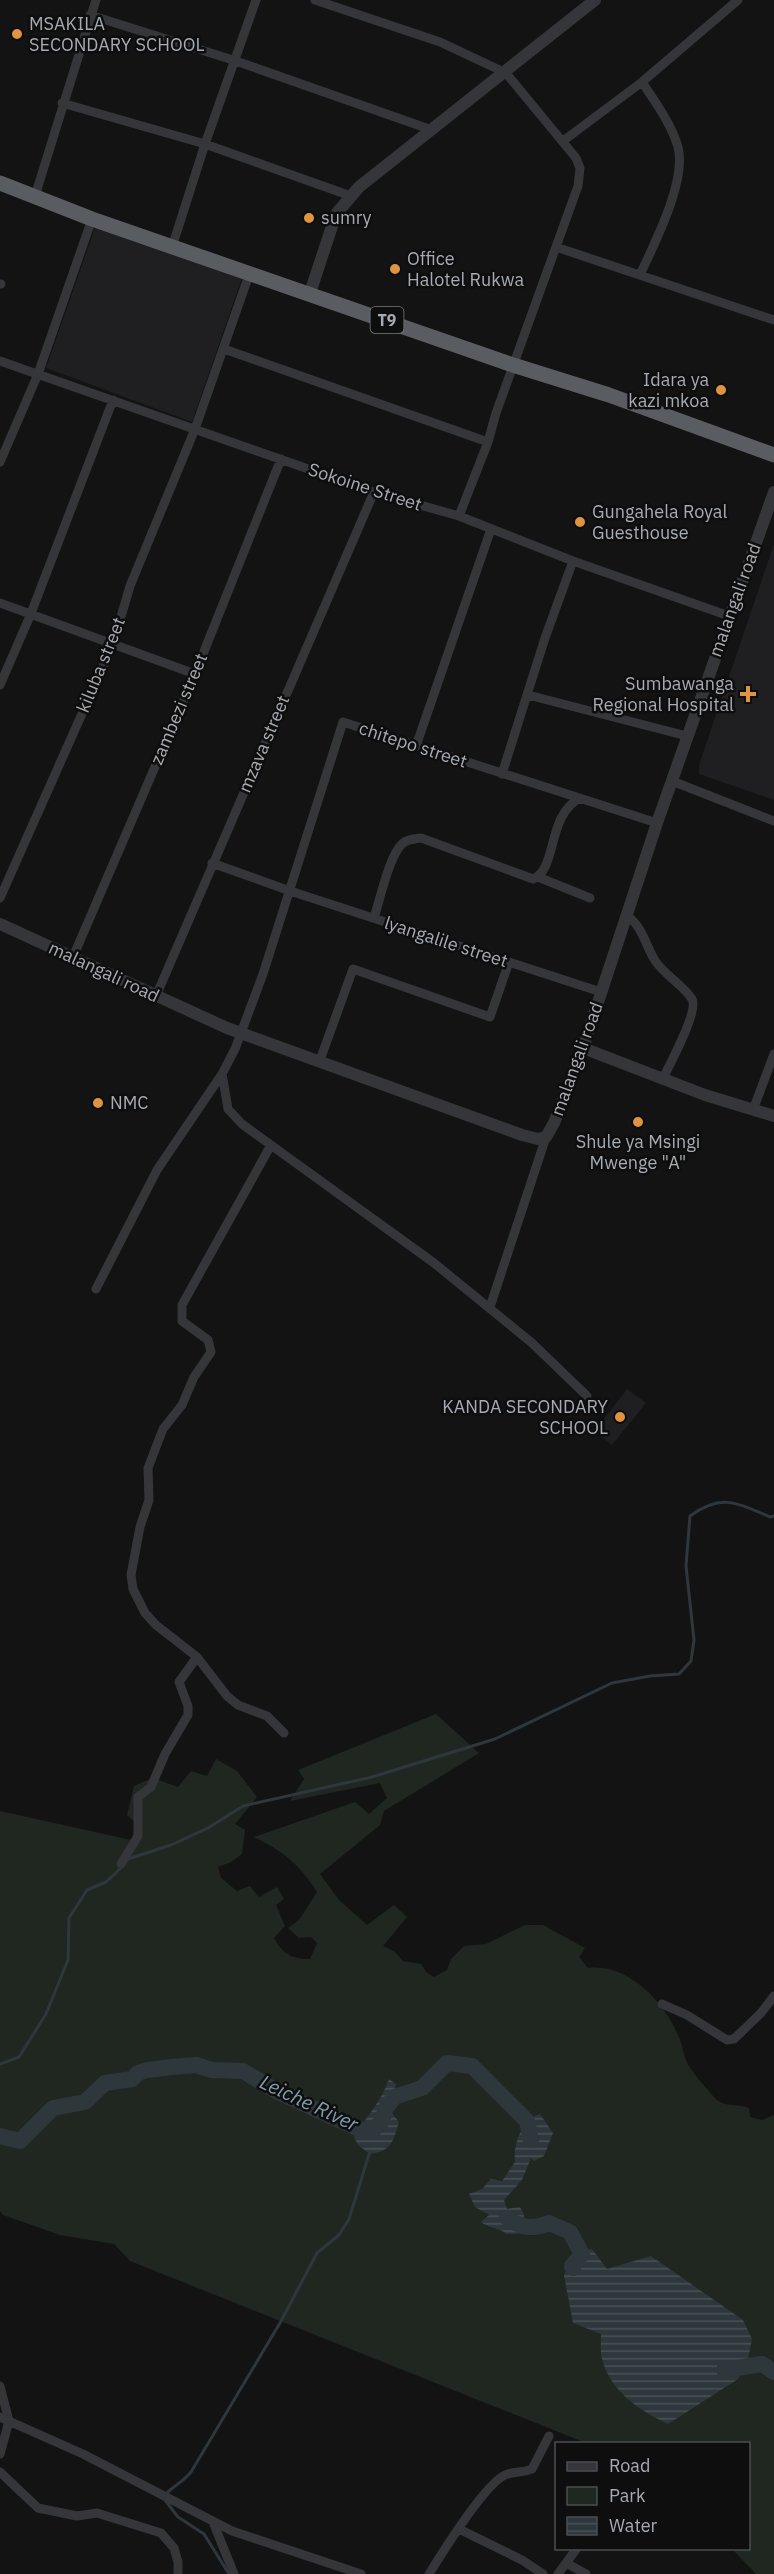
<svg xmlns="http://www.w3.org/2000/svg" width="774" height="2574" font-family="'IBM Plex Sans',sans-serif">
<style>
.built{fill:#1f1f21}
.green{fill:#202720}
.water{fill:url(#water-rules)}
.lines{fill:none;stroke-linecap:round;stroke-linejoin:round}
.stream{stroke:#2e373c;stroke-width:3}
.river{stroke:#2e373c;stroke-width:16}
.minor{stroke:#353639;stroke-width:9}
.tertiary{stroke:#353639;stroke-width:12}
.trunk{stroke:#595c61;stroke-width:15}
.poi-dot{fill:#de9441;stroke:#0e0e0f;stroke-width:2}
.labels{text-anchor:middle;stroke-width:5;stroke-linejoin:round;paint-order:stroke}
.shield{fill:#0e0e0f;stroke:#787d82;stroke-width:1.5}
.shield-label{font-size:16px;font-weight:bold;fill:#a6acb3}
.poi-label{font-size:18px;fill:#a6acb3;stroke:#0e0e0f;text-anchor:start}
.street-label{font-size:18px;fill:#a6acb3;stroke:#0e0e0f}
.water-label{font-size:20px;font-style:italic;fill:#809dab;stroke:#0e0e0f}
</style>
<defs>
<pattern id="water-rules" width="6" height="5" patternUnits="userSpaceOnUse" patternTransform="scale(1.5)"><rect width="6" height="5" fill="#2e373c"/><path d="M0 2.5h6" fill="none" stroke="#495156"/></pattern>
</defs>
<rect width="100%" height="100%" fill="#131314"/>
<path class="built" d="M96 225 243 275 192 422 46 368Z
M774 544V800L699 774V765Z
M627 1389 646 1403 612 1445 595 1431Z"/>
<path class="green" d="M436 1714 479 1753 384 1811 380 1825 320 1874 339 1900 367 1925 394 1905 407 1917 383 1946 394 1951 403 1961 421 1964 427 1973 434 1977 447 1970 451 1959 464 1946 486 1944 525 1925H543L585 1948 579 1957 588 1968C628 1963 664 2002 678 2035 683 2045 683 2057 689 2066 696 2077 706 2088 715 2098 724 2108 737 2103 749 2108L750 2117 762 2120 774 2115V2574H756L732 2549 748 2548V2444L586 2443 130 2261 114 2244 60 2235 3 2215 0 2211V1811L131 1840 137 1824 127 1815 134 1786 153 1778 178 1787 191 1771 207 1776 216 1759 237 1771 257 1797 235 1824 245 1830 242 1854 231 1862 218 1867 221 1878 237 1891 250 1886 259 1897 277 1887 284 1899 276 1905 285 1926 274 1938C283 1954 292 1959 310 1959L317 1943 311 1937 299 1938 288 1928 299 1920 317 1892C301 1866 282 1850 254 1837L355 1802 369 1814 387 1798 380 1783 290 1801 304 1779 298 1770Z"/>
<path class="water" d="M389 2079 396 2084 391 2112 399 2122C393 2141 392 2151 370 2154L358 2145 354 2137C366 2117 381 2102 389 2079Z
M540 2114 553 2133 544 2156 534 2161 531 2158 522 2180 504 2200 507 2209 520 2207 524 2214 523 2225 532 2233 507 2234C498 2227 490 2229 481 2222L489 2215 475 2207 469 2194 482 2189 491 2179 502 2181 515 2162C513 2144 522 2119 540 2114Z
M592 2249 607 2269 651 2256 743 2320 752 2339 748 2360 738 2379 668 2424C640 2411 610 2391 602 2359 600 2352 601 2342 601 2334L573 2323 564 2275 574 2253Z"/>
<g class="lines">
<path class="stream" d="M128 1859 171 1845 208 1828 243 1806 372 1777 495 1739 612 1683 650 1676 679 1674 691 1661 694 1640 686 1566 690 1516C722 1493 737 1503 770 1517L774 1516
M0 2064 19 2057 46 2014 68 1960 69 1918 87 1890 106 1882 122 1867
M165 2495C174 2485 182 2483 191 2472L280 2323 317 2253 339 2235 349 2219 370 2151
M165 2500 178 2517 204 2534 229 2574"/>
<path class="river" d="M0 2136 20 2141 53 2108 85 2102 105 2083 132 2079 138 2073 147 2070 172 2067 196 2065 212 2070 243 2071 278 2092 359 2129 371 2132 382 2121 386 2108 394 2097 422 2088 447 2063 472 2066 527 2121 531 2140
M507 2218C522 2228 532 2230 549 2223L570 2232 582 2254 572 2266 573 2268
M724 2370 762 2364 774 2372"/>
<path class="minor" d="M315 0 440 42 506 73 576 158 580 168 578 186 496 413 488 442 459 516
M90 15 233 60 432 130
M62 103 205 144 351 196
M563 141 642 82 738 0
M35 196 96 0
M172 247 205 144 256 0
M556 247 774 320
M640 275C654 244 687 181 678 147 671 123 655 102 642 82
M0 284H1
M224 349 488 442
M0 361 374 492 459 516 573 561 729 616
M0 462 38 374 92 219
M0 603 195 674
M0 685 30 616 113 400
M528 695 687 736
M416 746 491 529
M502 774 545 638 573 561
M672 781 774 821
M212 863 290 891 601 992
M538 877 590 898
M0 898 113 644 130 586 195 429 250 272
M627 916C643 926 646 948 656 962 666 976 683 985 692 999 699 1011 669 1066 662 1080
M374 918C380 900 389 855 403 843 408 839 414 839 421 838L533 879C558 869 546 816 580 798
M73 957 195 674 281 459
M156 996 374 492
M320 1060 353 969 490 1017 509 962
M222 1074 228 1109 242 1124 434 1263 532 1343 587 1396
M753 1110 774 1054
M271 1145 182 1305V1321L208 1340 211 1352 194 1377 182 1405 163 1429 148 1468 149 1500 140 1527 131 1575 133 1589 145 1613 156 1625 197 1657 227 1696 238 1705 267 1716 284 1733
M96 1289 157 1170 222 1074 235 1049 263 974 343 722 657 823
M490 1307 546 1137
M121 1864 138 1836V1797L151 1787 165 1754 188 1715V1706L179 1682 197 1657
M662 2004 687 2015 727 2040 734 2039 761 2013 774 1996
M0 2386 9 2421 0 2454
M0 2417 83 2454 232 2531 361 2574
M0 2472 38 2508 77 2516 97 2513 161 2533 174 2548 178 2562V2574
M213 2522 234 2574
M459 2529 522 2560 543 2574
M566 2563 586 2574
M429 2574C442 2553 485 2484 505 2475 514 2471 524 2473 532 2469L549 2436
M558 2574 577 2548"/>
<path class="tertiary" d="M310 293 336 214 359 187 595 0
M0 924 227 1028 522 1135 538 1139 546 1137 554 1123 583 1048 657 823 774 492
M583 1048 705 1095 774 1116"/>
<path class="trunk" d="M0 183 92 219 513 365 609 395 774 455"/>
</g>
<g class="poi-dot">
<circle cx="17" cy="34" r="6"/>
<circle cx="309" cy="218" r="6"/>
<circle cx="395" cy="269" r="6"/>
<circle cx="721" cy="390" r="6"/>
<circle cx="580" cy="522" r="6"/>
<path d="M745 685h6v6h6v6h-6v6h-6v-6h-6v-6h6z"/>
<circle cx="98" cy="1103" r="6"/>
<circle cx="638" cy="1122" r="6"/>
<circle cx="620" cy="1417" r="6"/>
</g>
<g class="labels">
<rect class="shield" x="370.5" y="307" width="33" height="26" rx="4.5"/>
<g class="shield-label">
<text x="387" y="326">T9</text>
</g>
<g class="poi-label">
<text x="29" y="30">MSAKILA<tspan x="29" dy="21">SECONDARY SCHOOL</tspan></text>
<text x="321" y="224">sumry</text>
<text x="407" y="265">Office<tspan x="407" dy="21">Halotel Rukwa</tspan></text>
<text x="709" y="386" text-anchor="end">Idara ya<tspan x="709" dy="21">kazi mkoa</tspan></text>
<text x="592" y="518">Gungahela Royal<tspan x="592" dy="21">Guesthouse</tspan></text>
<text x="734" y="690" text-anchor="end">Sumbawanga<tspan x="734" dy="21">Regional Hospital</tspan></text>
<text x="110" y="1109">NMC</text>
<text x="638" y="1148" text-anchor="middle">Shule ya Msingi<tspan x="638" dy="21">Mwenge "A"</tspan></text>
<text x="608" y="1413" text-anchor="end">KANDA SECONDARY<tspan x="608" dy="21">SCHOOL</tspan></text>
</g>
<g class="street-label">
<text transform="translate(365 487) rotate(18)" y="6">Sokoine Street</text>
<text transform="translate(735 600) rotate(-70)" y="6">malangali road</text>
<text transform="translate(101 665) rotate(-68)" y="6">kiluba street</text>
<text transform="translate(179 709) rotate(-67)" y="6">zambezi street</text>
<text transform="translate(264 744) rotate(-67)" y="6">mzava street</text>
<text transform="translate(413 745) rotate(18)" y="6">chitepo street</text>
<text transform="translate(446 942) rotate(18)" y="6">lyangalile street</text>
<text transform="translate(104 972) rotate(25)" y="6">malangali road</text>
<text transform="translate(577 1059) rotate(-70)" y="6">malangali road</text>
</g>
<g class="water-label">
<text transform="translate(309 2103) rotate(25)" y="7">Leiche River</text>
</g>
</g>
<rect x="555" y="2442" width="195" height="108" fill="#0e0e0f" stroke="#4b4d51" stroke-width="1.5"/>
<rect x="567" y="2462" width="30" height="9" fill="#353639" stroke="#4b4d51" stroke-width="1.5"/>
<text x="609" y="2472" font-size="18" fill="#a6acb3">Road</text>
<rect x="567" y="2487" width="30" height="18" fill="#202720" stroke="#4b4d51" stroke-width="1.5"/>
<text x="609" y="2502" font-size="18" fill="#a6acb3">Park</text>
<rect x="567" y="2517" width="30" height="18" fill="url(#water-rules)" stroke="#4b4d51" stroke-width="1.5"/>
<text x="609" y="2532" font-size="18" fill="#a6acb3">Water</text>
</svg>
